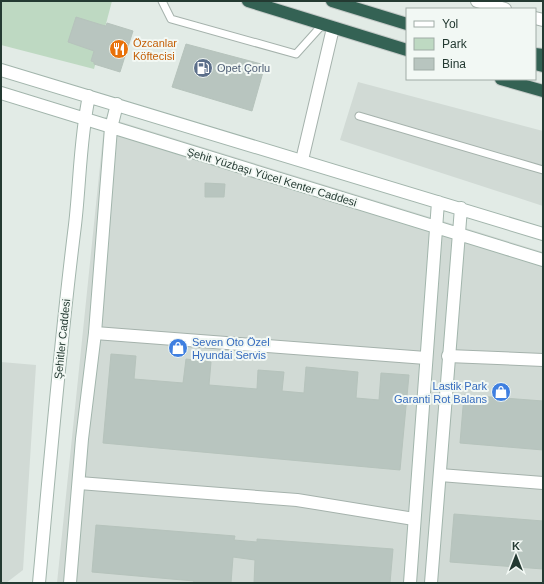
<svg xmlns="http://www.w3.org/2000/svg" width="544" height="584" font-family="Helvetica,sans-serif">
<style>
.built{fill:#d1dad5}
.green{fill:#bed9c2}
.building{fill:#b8c5bf;stroke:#b6c3bc}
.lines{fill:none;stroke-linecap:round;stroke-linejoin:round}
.lane-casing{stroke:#a5b2ac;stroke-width:9}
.street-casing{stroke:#a5b2ac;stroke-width:14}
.secondary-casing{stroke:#a2b5ac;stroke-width:14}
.highway-casing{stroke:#c2c8c6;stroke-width:14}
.lane{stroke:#fff;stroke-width:7}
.street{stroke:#fff;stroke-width:12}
.secondary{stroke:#fff;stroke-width:12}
.highway{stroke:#346254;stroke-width:12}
.labels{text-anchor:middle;stroke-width:4;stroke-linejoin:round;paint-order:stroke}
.food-label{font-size:11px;fill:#c56008;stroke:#f2f8f4;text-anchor:start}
.service-label{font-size:11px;fill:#4e5e75;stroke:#f2f8f4;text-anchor:start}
.street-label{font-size:11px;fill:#243a32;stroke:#f2f8f4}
.shop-label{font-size:11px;fill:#366cbe;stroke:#f2f8f4;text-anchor:start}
</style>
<rect width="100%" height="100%" fill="#e2ebe6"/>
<path class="built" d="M358 82 543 131V206L340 140Z
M105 117 543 252V583H57Z
M1 362 36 365 23 570 6 583H1Z"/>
<path class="green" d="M1 1H112L94 69 1 45Z"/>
<path class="building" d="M76 17 102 25 106 26 107 23 133 31 120 72 94 64V62L91 61 94 51 68 42Z
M186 44 265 65 252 111 172 87Z
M205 183 225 184 224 197H205Z
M111 354 136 356 134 379 183 383 186 359 211 362 209 385 257 389 258 370 284 372 282 391 304 393 306 367 358 372 356 398 379 400 381 373 409 375 400 470 103 443Z
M464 395 543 401V450L460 443Z
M454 514 543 521V569L450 562Z
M96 525 235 536 234 540 257 542V539L393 549 390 583H254L255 560 233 557 231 583H193L194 581 92 572Z"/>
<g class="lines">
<g class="lane-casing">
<path id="lane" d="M162 1 171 19 296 54 323 24
M359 116 543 170"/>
</g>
<g class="street-casing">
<path id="street" d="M477 1 505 9
M535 18 543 20
M302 160 333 28
M95 333 426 358
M448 356 543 360
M440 475 543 483
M79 483 297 500 414 519"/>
</g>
<g class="secondary-casing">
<path id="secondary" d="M1 70 543 234
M1 93 543 260
M39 583C50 463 60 344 75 225 80 182 80 138 89 96
M70 583 82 439 95 333 111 128 117 104
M410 583 438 202
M431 583 461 208"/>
</g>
<g class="highway-casing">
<path id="highway" d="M248 1 407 50
M332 1 407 24
M535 54 543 55
M535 64 543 66
M501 79 543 91"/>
</g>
<use href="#lane" class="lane"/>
<use href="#street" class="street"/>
<use href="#secondary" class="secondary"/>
<use href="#highway" class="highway"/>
</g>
<defs>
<g id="restaurant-disc" transform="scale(1)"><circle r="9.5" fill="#e8710a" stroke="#f2f8f4"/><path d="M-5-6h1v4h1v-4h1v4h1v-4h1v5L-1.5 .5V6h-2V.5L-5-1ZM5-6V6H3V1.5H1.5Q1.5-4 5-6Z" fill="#fff"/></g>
<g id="fuel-disc" transform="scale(1)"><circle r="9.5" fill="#5c6f8a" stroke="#f2f8f4"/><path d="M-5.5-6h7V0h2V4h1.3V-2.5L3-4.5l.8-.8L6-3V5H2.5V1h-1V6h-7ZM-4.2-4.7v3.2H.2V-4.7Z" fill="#fff"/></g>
<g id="shop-disc" transform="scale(1)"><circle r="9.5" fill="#3f7fe0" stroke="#f2f8f4"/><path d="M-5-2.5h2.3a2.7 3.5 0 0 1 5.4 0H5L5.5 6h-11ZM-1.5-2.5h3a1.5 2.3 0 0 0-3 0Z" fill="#fff"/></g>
</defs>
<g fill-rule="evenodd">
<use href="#restaurant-disc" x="119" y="49"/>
<use href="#fuel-disc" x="203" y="68"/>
<use href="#shop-disc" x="178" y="348"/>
<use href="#shop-disc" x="501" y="392"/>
</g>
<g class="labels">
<g class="food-label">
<text x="133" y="47">Özcanlar<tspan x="133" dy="13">Köftecisi</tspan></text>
</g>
<g class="service-label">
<text x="217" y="72">Opet Çorlu</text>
</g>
<g class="street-label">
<text transform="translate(272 177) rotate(17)" y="4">Şehit Yüzbaşı Yücel Kenter Caddesi</text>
<text transform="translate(62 339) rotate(-84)" y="4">Şehitler Caddesi</text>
</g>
<g class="shop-label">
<text x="192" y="346">Seven Oto Özel<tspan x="192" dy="13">Hyundai Servis</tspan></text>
<text x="487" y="390" text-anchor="end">Lastik Park<tspan x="487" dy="13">Garanti Rot Balans</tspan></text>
</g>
</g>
<rect width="544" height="584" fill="none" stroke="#243a32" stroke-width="4"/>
<rect x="406" y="8" width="130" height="72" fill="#f2f8f4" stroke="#a0aca6"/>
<rect x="414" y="21" width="20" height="6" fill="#ffffff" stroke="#a0aca6"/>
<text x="442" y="28" font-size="12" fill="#243a32">Yol</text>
<rect x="414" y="38" width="20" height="12" fill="#bed9c2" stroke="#a0aca6"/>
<text x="442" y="48" font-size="12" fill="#243a32">Park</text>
<rect x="414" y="58" width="20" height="12" fill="#b8c5bf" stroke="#a0aca6"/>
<text x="442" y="68" font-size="12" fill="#243a32">Bina</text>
<g transform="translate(516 556)" stroke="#f2f8f4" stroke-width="3" paint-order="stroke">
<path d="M0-3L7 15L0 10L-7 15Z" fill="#243a32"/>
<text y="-6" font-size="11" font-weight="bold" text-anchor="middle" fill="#243a32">K</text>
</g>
</svg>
